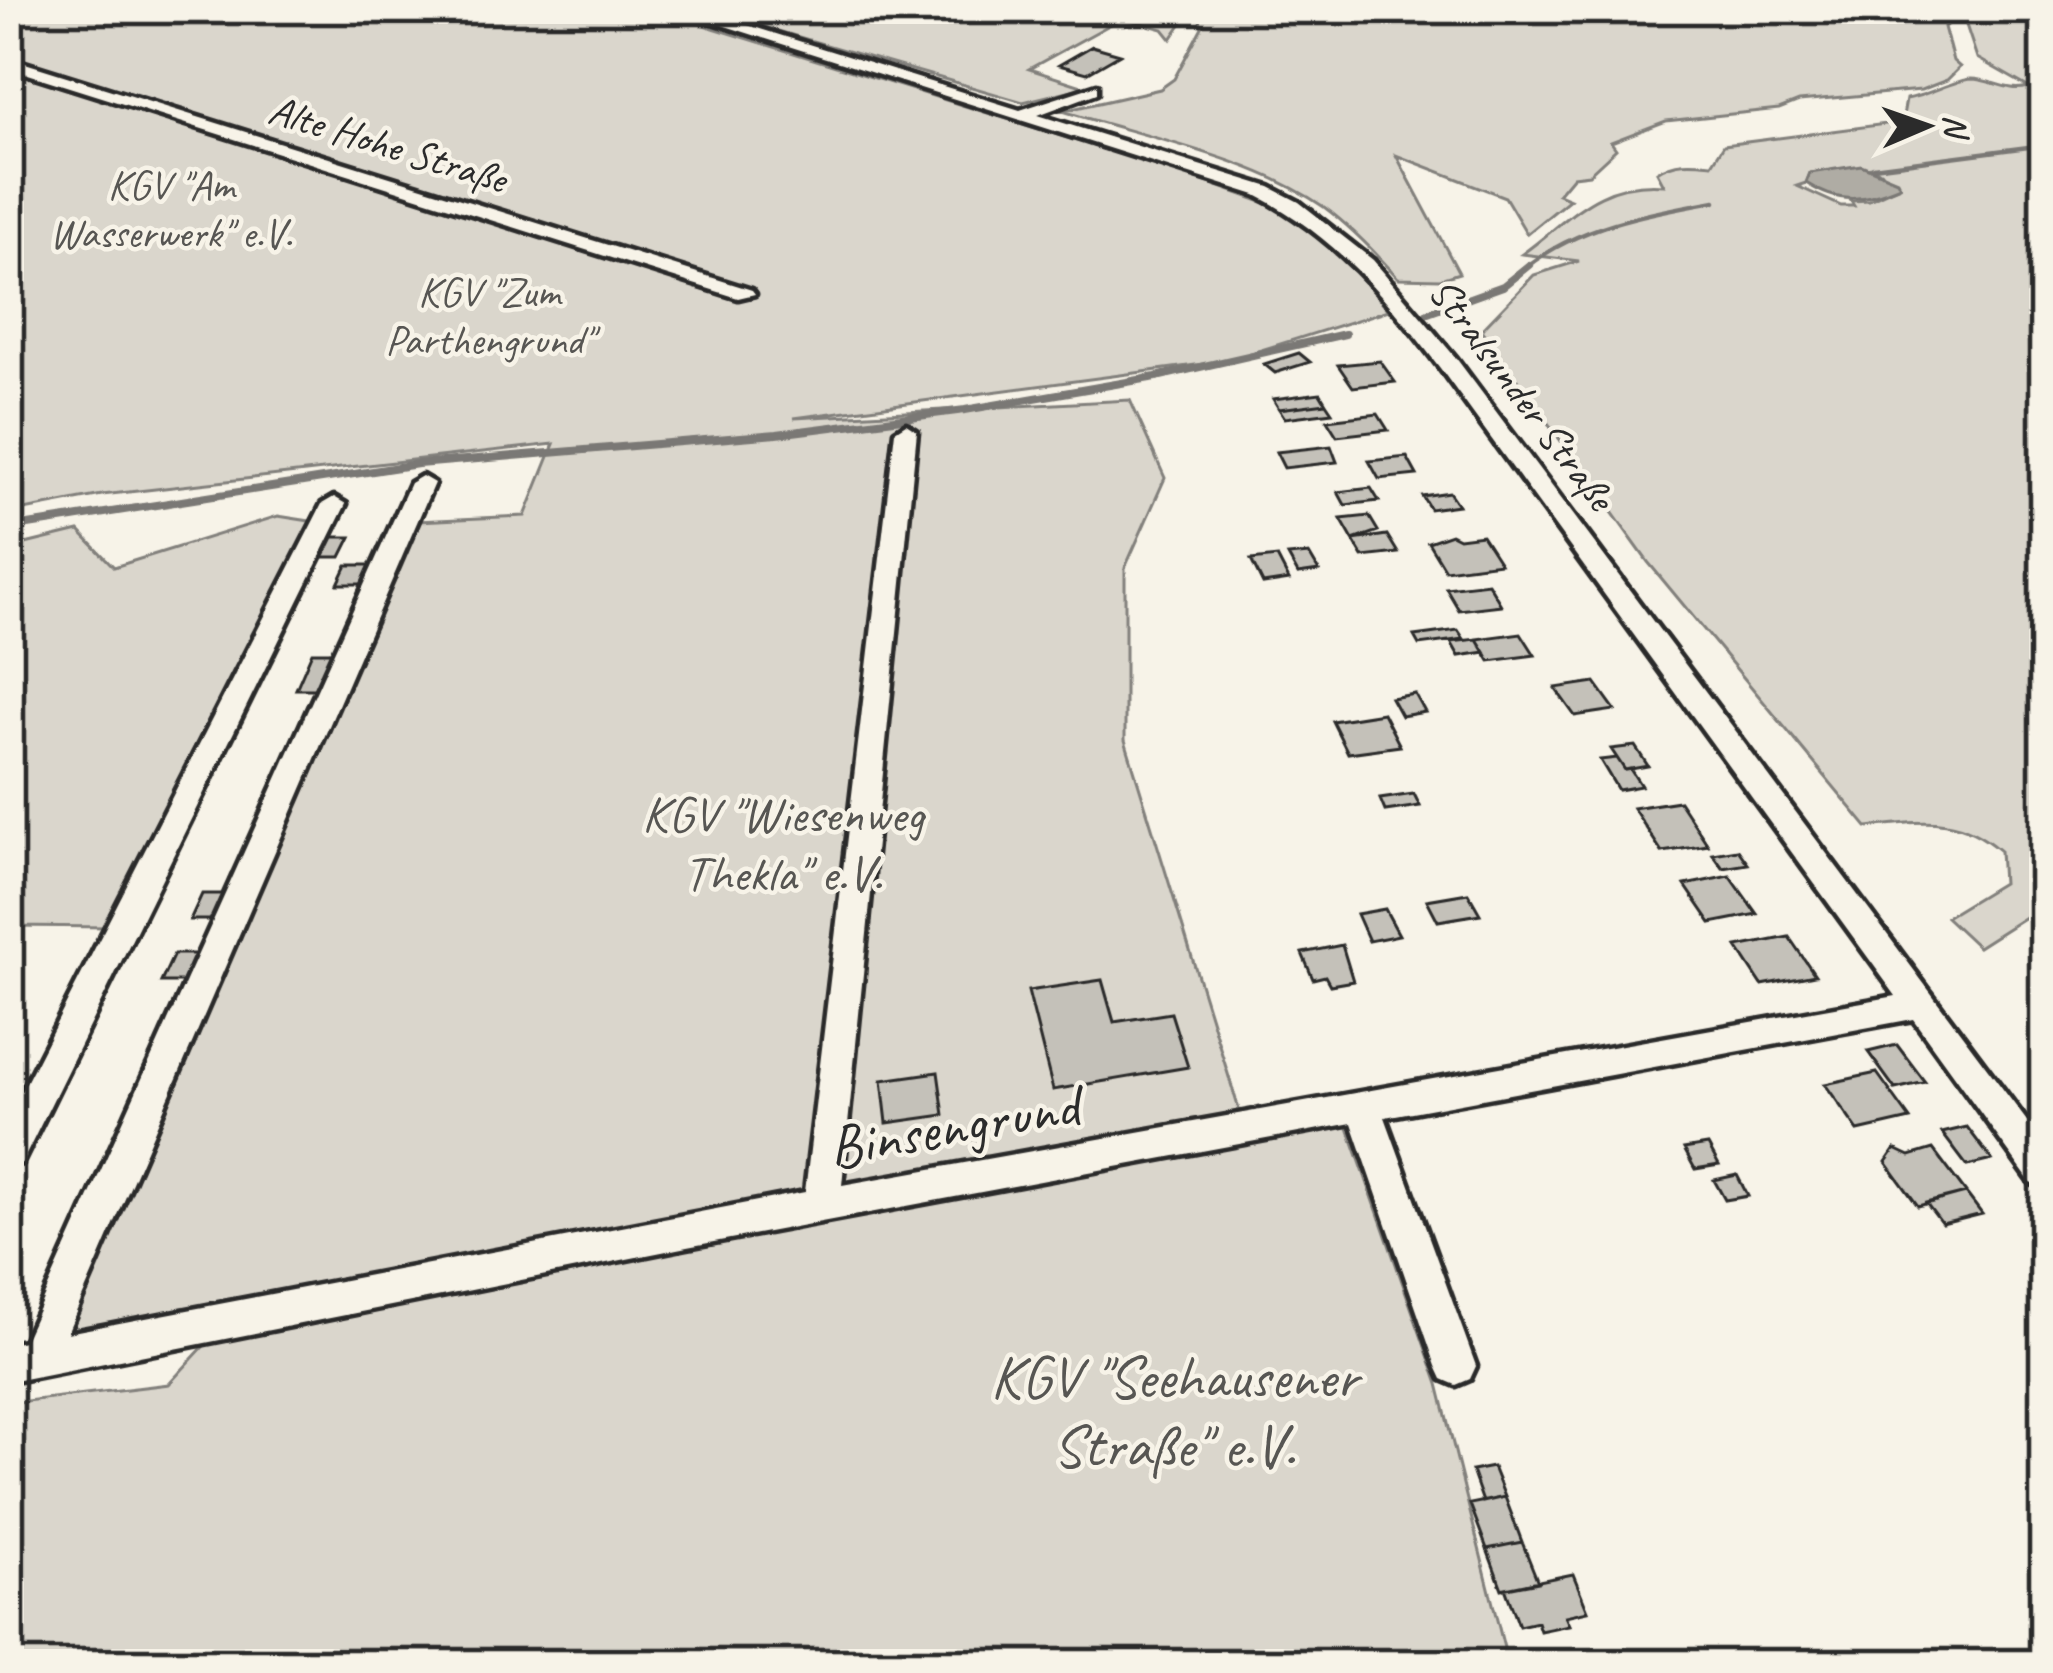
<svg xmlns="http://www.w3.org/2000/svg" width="2053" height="1673" font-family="Caveat,sans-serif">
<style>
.green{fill:#dad6cc;stroke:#82807c;stroke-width:3;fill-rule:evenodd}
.water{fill:#afaca4;stroke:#7a7874;stroke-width:3}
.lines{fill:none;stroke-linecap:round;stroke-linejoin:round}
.stream-far1{stroke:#7a7874;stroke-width:4.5}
.stream{stroke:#7a7874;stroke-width:8}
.building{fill:#c4c1b9;stroke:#2b2b2b;stroke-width:3}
.minor-casing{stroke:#2b2b2b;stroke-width:9}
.minor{fill:#f7f3e8;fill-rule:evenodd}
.labels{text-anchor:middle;stroke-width:9;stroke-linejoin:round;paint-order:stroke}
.far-street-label{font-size:42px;fill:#2b2b2b;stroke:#f7f3e8}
.far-park-label{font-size:42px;fill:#575653;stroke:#f7f3e8}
.park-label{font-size:51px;fill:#575653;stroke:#f7f3e8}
.near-street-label{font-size:60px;fill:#2b2b2b;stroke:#f7f3e8}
.near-park-label{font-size:60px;fill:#575653;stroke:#f7f3e8}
</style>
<rect width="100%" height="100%" fill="#f7f3e8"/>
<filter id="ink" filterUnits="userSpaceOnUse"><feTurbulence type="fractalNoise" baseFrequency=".00833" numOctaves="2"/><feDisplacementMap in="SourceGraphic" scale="24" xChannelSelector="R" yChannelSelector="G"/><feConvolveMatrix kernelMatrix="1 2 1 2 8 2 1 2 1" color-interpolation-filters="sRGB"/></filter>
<g filter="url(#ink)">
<path class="green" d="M9 9H652L1181 173 1282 209 1332 244 1389 310 1226 361 794 418 1130 400 1165 478 1125 568V740L1241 1116 1346 1122 1438 1384 1508 1664H9V1403L169 1384 225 1323 52 1331 417 521 525 516 554 444 102 495 9 513V27L21 22 9 25Z
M702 9H1182L1186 17 1171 39 1163 29 1122 18 1029 69 1085 87 1023 102Z
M1197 9H1965L1944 27 1953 61 1960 67 1947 80 1921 90 1799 101 1779 109 1666 121 1611 142 1616 149 1589 174 1573 176 1558 194 1570 199 1527 234 1505 197 1396 155 1459 273 1440 279 1398 278C1376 253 1351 227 1324 207 1254 158 1145 137 1063 111L1160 89 1174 79 1202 27Z
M1980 9H2044V905L1978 947 1946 917 2002 883 2000 851C1957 813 1921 822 1867 827L1648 562 1481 330 1534 275 1579 261 1522 254C1571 219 1596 180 1664 185L1657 172C1675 160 1692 162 1712 164L1724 145 1902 122 1906 99C1926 96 1955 80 1971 79 1991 79 2009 93 2028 87L1977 58 1966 25ZM1873 167 1899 186 1869 200 1851 201 1854 206H1841L1797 186 1806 183 1810 173Z
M278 516 316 522 113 927 9 926V548L79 531 114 567Z"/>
<path class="water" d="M1861 165 1897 180 1900 186C1865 201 1839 205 1806 183L1810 173Z"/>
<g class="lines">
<path class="stream-far1" d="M1873 167 2044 145
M1525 268C1579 225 1648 213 1715 201"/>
<path class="stream" d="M1428 313 1503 286 1529 265
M9 528 418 464 777 434 965 410 1156 377 1345 334"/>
</g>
<path class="building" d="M1092 46 1120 54 1087 73 1059 65Z
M1299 353 1310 362 1275 373 1264 364Z
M1380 361 1395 382 1353 387 1338 365Z
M1320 393 1326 403 1279 409 1273 399Z
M1326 403 1332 412 1285 418 1279 409Z
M1378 414 1388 430 1337 436 1327 420Z
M1331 446 1337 462 1284 468 1276 452Z
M1407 457 1417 475 1379 479 1369 461Z
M1371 488 1379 501 1345 505 1338 492Z
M1449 492 1458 505 1430 509 1422 496Z
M1369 516 1378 531 1353 540 1341 519Z
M1451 534 1459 538 1482 535 1500 563 1445 570 1428 542Z
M1387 535 1398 553 1363 557 1353 540Z
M328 537H351L341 557H317Z
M1309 554 1319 571 1298 574 1288 556Z
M1277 557 1289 580 1263 584 1251 560Z
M347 565H374L366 584H338Z
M1488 583 1501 605 1459 610 1446 588Z
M1458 630 1464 639 1419 645 1414 636Z
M1521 633 1535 655 1490 661 1477 639Z
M1477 639 1485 652 1459 656 1451 642Z
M312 652H335L319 689H296Z
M1595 682 1615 710 1575 716 1555 688Z
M1415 694 1425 712 1401 716 1391 698Z
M1383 713 1400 746 1348 753 1332 721Z
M1635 746 1648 766 1625 770 1611 749Z
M1617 758 1625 770 1630 769 1641 786 1618 790 1600 760Z
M1414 794 1420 806 1385 811 1380 799Z
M1679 801 1708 845 1662 852 1633 808Z
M1738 850 1748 864 1723 868 1713 854Z
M1730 876 1757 914 1711 923 1685 885Z
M1468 893 1480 914 1438 921 1427 900Z
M202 894H227L215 920H190Z
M1385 909 1399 935 1369 941 1357 914Z
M1789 937 1815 975 1762 985 1737 947Z
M1342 945 1353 981 1330 985 1325 976 1313 979 1302 953Z
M174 954H204L191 982H161Z
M1102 980 1114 1022 1171 1013 1188 1067 1053 1090 1028 991Z
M1897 1045 1925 1082 1895 1089 1868 1052Z
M938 1072 944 1115 887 1123 882 1080Z
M1877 1073 1910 1119 1858 1131 1825 1084Z
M1967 1127 1992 1160 1967 1166 1942 1133Z
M1708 1145 1719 1165 1695 1169 1684 1149Z
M1895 1149 1910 1156 1933 1149 1966 1193 1918 1206 1886 1162Z
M1737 1175 1748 1196 1725 1200 1714 1180Z
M1966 1193 1982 1214 1942 1224 1926 1203Z
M1493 1467 1505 1497 1483 1502 1472 1471Z
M1505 1497 1522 1542 1487 1549 1470 1504Z
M1522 1542 1538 1582 1502 1589 1487 1549Z
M1573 1574 1588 1611 1565 1616 1569 1625 1540 1631 1537 1622 1519 1626 1505 1588Z"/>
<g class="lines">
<g class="minor-casing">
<path id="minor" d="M672 9H696L1020 110 1097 85V93L1038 115 1270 187 1299 202 1373 260 1456 358 2044 1144V1188L2031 1183 1913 1019 1385 1117 1476 1366 1470 1379 1456 1385 1442 1379 1436 1366 1352 1123 687 1247 9 1382V1344L24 1341 410 483 422 476 434 483 67 1333 805 1192 895 431 906 424 917 431 842 1185 1896 996 1440 368C1387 298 1335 236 1256 195Z
M9 58 752 290 755 294 738 298 9 68Z
M334 497 346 504 22 1163 9 1167V1116L322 504Z"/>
</g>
<use href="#minor" class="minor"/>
</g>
</g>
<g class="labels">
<g class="far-street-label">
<text transform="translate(388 143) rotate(17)" y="15">Alte Hohe Straße</text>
<text transform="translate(1523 393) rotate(53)" y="15">Stralsunder Straße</text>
</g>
<g class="far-park-label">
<text x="171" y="199">KGV "Am<tspan x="171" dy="48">Wasserwerk" e.V.</tspan></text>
<text x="489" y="306">KGV "Zum<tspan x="489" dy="48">Parthengrund"</tspan></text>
</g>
<g class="park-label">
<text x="783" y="831">KGV "Wiesenweg<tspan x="783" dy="59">Thekla" e.V.</tspan></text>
</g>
<g class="near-street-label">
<text transform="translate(953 1125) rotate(-10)" y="21">Binsengrund</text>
</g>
<g class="near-park-label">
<text x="1174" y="1397">KGV "Seehausener<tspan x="1174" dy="69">Straße" e.V.</tspan></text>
</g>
</g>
<rect width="2053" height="1673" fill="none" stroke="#f7f3e8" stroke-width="48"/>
<rect x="24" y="24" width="2005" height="1625" fill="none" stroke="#2b2b2b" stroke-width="4.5" filter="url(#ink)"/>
<g transform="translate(1927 126) rotate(88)" stroke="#f7f3e8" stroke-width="9" paint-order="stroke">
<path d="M0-9L21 45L0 30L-21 45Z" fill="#2b2b2b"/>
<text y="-18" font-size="33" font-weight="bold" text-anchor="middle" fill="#2b2b2b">N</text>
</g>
</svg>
